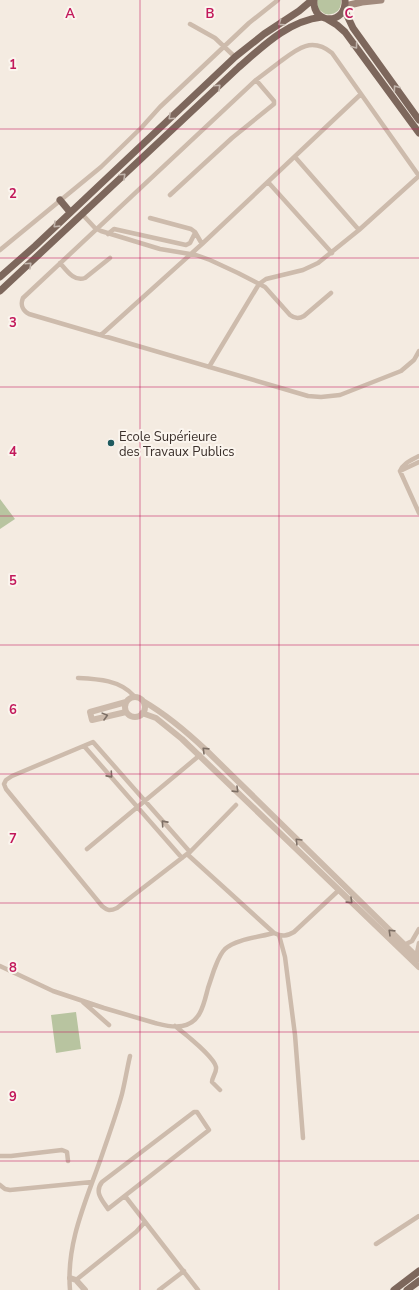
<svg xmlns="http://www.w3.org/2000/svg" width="419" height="1290" font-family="'Nunito Sans',sans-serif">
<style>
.green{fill:#b8c4a0}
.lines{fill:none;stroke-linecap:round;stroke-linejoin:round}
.minor{stroke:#cdbbac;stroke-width:4.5}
.tertiary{stroke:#cdbbac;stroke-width:6}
.secondary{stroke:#a18a7d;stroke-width:7}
.primary{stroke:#7d675c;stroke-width:7}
.oneway{stroke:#c2b5ac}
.oneway2{stroke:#7d6f65}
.grid{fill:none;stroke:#c2185b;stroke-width:1;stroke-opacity:0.55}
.poi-dot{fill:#1f5a5e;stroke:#fbf5ee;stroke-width:1.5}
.labels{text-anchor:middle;stroke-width:4;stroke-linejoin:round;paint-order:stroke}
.poi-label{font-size:13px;fill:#3b302b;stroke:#fbf5ee;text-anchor:start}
.grid-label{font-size:13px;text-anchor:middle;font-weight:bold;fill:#c2185b;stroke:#fbf5ee;stroke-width:4;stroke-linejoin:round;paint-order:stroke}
</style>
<rect width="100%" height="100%" fill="#f4ebe1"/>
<path class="green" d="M317 0H341C342 10 335 16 325 14L318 9Z
M0 499 15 519 0 529Z
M76 1012 81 1049 56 1053 51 1015Z"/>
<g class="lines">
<path class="minor" d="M190 24 215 38 235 57
M295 157 359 230
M268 182 332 253
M170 195 232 138 274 104V101L256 80
M82 214 95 228 101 231 160 249 196 255 210 260 238 273 265 287 290 315C295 319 299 319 304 316L331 293
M150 218 191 229 195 232 202 244
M108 234 114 229 186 245 190 243 195 233
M0 250 101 167 142 127 160 107 249 23 278 0
M60 263C67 271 74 282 85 278L110 258
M101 335 202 244 361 94
M209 367 259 284 266 279 303 270 318 263 359 230 419 176 332 53C312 37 298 48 281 61 273 67 264 74 256 80L23 298C20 305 23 311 29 314L308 396 321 397 340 395 401 371 414 360 419 351
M419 456C412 460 403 463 400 471L419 513
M400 471 419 462
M78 678C98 679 120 680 134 696
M84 746 182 858
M87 849 200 755
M190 852 93 742 12 776 6 780 4 784 6 789 102 906C108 911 110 911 117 908L187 854 190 852 236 805
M187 854 274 933C282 937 287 936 294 932L339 890
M279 935 285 957 295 1035 303 1138
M404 945 412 941 419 929
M419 958 417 953 419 943
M0 966 53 991 104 1008 155 1023C163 1025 173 1028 182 1026 201 1023 204 1003 208 988 210 982 212 976 214 970 217 963 219 955 225 949 236 939 260 937 274 933
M83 1002 109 1025
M175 1026C184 1033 214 1057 216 1067 217 1072 212 1077 212 1082L220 1090
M194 1112H197L209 1130 108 1209C102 1200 94 1192 102 1182Z
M0 1156H11L62 1150 67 1152 68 1161
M0 1185 5 1189 10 1190 92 1182
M125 1196 198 1290
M376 1244 419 1216
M76 1280 136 1232 145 1222
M70 1290C66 1243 86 1201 101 1158 108 1137 116 1116 122 1094 125 1082 127 1069 130 1056
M159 1290 184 1271"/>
<path class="tertiary" d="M125 707a10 10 0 1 1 20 0a10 10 0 1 1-20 0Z
M143 701C167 715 187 732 207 751L419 959
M126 702 90 712 92 720 126 712
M142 713 156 718 182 739 419 967
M70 1278 76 1280 85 1290"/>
<path class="secondary" d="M345 6 362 2 381 0"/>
<path class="primary" d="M314 0C312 25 347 25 345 0
M344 9 353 28 419 120
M327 19 337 25 345 32 419 133
M60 200 70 212
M0 277 35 246 235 57 264 34 299 11 312 0
M0 291 239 67C263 46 288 21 322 17
M394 1290 419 1271
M407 1290 419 1281"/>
</g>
<defs><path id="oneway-chevron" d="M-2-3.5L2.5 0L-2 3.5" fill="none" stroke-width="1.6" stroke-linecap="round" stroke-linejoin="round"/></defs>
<g class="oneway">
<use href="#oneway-chevron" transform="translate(281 23) rotate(146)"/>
<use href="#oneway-chevron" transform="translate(355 46) rotate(54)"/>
<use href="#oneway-chevron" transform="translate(218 87) rotate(-43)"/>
<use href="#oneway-chevron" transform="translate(396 88) rotate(-126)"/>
<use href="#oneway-chevron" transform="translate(171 117) rotate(137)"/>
<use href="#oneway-chevron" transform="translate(123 176) rotate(-43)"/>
<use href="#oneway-chevron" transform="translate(56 225) rotate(136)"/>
<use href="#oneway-chevron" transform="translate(29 265) rotate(-43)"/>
</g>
<g class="oneway2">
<use href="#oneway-chevron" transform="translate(105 716) rotate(-15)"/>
<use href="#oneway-chevron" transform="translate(205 750) rotate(-136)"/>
<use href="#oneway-chevron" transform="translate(110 775) rotate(48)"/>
<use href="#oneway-chevron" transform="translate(236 790) rotate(44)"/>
<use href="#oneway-chevron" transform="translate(164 823) rotate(-132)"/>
<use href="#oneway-chevron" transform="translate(298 841) rotate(-135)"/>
<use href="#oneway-chevron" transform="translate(350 901) rotate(44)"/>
<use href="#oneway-chevron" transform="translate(391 932) rotate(-136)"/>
</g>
<path class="grid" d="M140 0V1290M279 0V1290M0 129H419M0 258H419M0 387H419M0 516H419M0 645H419M0 774H419M0 903H419M0 1032H419M0 1161H419"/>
<circle class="poi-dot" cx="111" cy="443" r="4"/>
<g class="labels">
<g class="poi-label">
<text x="119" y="441">Ecole Supérieure<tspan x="119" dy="15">des Travaux Publics</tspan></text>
</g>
</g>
<g class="grid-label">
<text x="70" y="18">A</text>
<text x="210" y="18">B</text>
<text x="349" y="18">C</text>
<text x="13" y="69">1</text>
<text x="13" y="198">2</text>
<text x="13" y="327">3</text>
<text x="13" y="456">4</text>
<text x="13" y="585">5</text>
<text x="13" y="714">6</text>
<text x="13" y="843">7</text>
<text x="13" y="972">8</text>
<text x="13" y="1101">9</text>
</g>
</svg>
